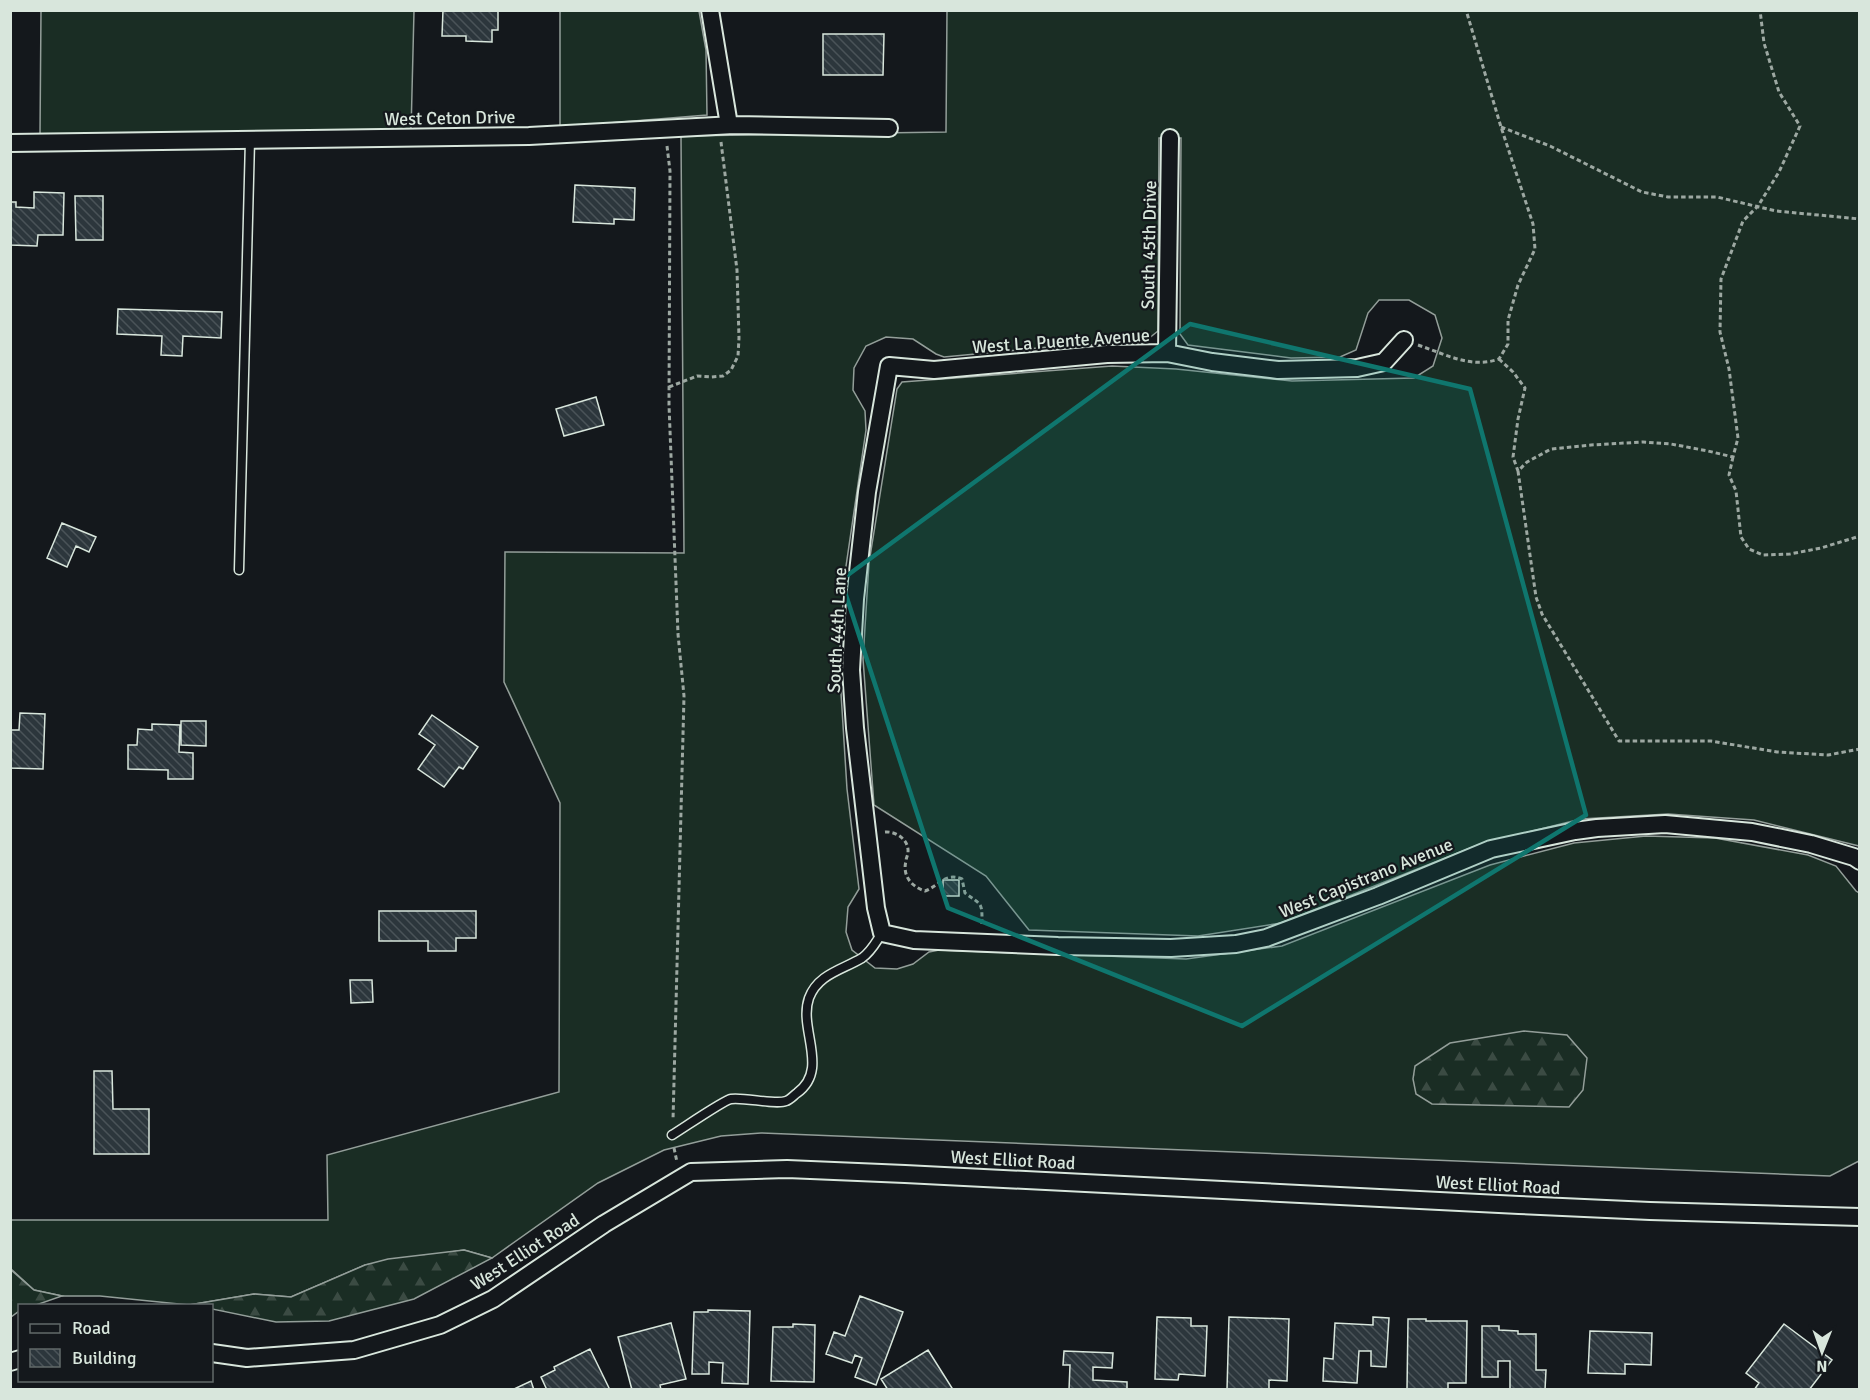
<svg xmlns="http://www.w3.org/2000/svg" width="1870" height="1400" font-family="Signika,sans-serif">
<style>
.grass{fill:#1a2d24;stroke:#939e99;stroke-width:1.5}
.forest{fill:url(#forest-firs);stroke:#939e99;stroke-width:1.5}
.building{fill:url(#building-back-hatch);stroke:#d8e6dc;stroke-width:1.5}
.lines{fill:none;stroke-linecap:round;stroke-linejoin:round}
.lane-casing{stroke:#d8e6dc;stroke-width:11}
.street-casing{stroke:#d8e6dc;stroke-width:20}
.path{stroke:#9da8a2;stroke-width:3;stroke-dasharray:4.5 3;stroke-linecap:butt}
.lane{stroke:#14181c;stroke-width:8}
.street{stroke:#14181c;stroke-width:16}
.marked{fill:#0f766e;fill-opacity:0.2;stroke:#0f766e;stroke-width:4.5;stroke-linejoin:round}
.labels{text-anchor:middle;stroke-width:4.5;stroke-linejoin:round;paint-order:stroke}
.street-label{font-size:18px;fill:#d8e6dc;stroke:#14181c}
</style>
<defs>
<pattern id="forest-firs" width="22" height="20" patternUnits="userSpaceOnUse" patternTransform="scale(1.5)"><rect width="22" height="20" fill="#1a2d24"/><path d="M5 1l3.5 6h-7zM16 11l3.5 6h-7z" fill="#3b4b43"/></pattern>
<pattern id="building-back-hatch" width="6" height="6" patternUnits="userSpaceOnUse" patternTransform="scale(1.5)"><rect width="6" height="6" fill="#2c363c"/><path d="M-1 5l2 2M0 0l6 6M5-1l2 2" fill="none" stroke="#4a5358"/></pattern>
</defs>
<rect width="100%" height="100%" fill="#14181c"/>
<path class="grass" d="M41 11H414L411 132 40 134Z
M560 11H699L706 50 707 115 560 127Z
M947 11H1859V846L1754 820 1668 814 1581 819 1483 843 1281 923 1198 936 1029 930 986 876 874 805 863 659 869 563 897 389 902 382 1112 366 1176 369 1292 381 1414 378 1433 366 1442 338 1435 315 1409 300H1379L1368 313 1356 350 1340 357 1291 358 1188 345 1180 334 1181 138H1159L1158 331 1143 343 1059 346 944 357 936 354 913 339 886 337 866 346 854 368 853 390 865 411 866 430 845 573 839 661 847 789 859 889 848 907 846 932 852 950 875 968 897 969 913 964 929 952 939 950 1186 959 1282 946 1490 865 1574 843 1646 836 1715 838 1808 855 1836 866 1856 891 1859 893V1161L1830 1176 761 1133 721 1136 664 1150 598 1183 492 1258 464 1250 365 1265 291 1297 254 1294 189 1305 100 1296H62L34 1290 11 1269 10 1220H328L327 1155 559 1092 560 803 504 682 505 552 684 553 681 136 946 132Z"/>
<path class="forest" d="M1524 1031 1567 1035 1587 1058 1583 1090 1569 1107 1432 1104 1416 1094 1413 1079 1415 1066 1450 1043Z
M464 1250 492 1258 414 1299 329 1321 276 1322 212 1309V1306L189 1305 254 1294 291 1297 365 1265 388 1259Z
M10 1269 34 1290 62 1296 36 1305 20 1306 19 1311 11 1317Z"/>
<path class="building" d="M443 10H498V30H492V42L466 41V36H442Z
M823 34H884L883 75H823Z
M575 185 635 188 634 220 614 219V224L573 222Z
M34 192 64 193 63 235H38L37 246 11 245 10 202H16V207L34 208Z
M75 196H103V240H76Z
M118 309 222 312 221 338 183 336 182 356 161 355 162 336 117 334Z
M596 397 604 425 564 436 556 409Z
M62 523 96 537 89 552 76 546 67 567 47 558Z
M20 713 45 714 43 769 10 768V730H19Z
M432 715 478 747 463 769 459 767 444 787 418 769 435 745 419 734Z
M181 721H206V746L181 745Z
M152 724 180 725 179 752 193 753V779H168V770L128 769V745H137L138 729 152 730Z
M943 880H959V896H943Z
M379 911H476V938H456V951H428V941H379Z
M350 980H372L373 1002 351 1003Z
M94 1071H112L113 1109H149V1154H94Z
M860 1296 903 1312 876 1385 855 1377 862 1358 855 1355 852 1363 826 1354 834 1332 845 1336Z
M708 1310 750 1311 748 1384 722 1383 723 1363 709 1362V1374H692L694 1312H708Z
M1157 1317 1191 1318V1326H1207L1205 1376 1179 1374 1178 1380 1155 1379Z
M1229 1317 1289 1319 1287 1381 1269 1380V1390H1227Z
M1373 1317 1389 1318 1386 1367 1371 1366V1351H1359L1357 1383 1323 1381 1324 1358 1333 1359 1335 1323 1373 1325Z
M1408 1319H1426V1321H1467L1466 1383H1448V1390H1407Z
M671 1323 686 1379 660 1385 661 1390H632L618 1337Z
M793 1324 815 1325 814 1382 771 1381 773 1327H793Z
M1784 1324 1832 1360 1809 1390H1754L1759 1383 1746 1373Z
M1482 1326H1499V1330L1518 1331V1334H1536V1370H1546L1545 1390H1510V1361H1498V1377H1482Z
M1590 1331 1652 1333 1651 1365 1625 1364V1374L1588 1373Z
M590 1349 610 1390H547L541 1377 555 1370 554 1367Z
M928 1350 952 1388 949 1390H888L881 1379Z
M1064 1351 1113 1353 1112 1368 1093 1367V1380L1127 1382V1390H1069L1070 1365H1063Z
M531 1381 534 1390H512Z"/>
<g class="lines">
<g class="lane-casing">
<path id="lane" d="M239 570 250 140
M672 1135C682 1129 724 1100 731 1099 744 1097 776 1105 786 1101 790 1100 794 1095 797 1093 830 1069 798 1029 809 998 818 974 842 970 862 958 871 952 876 942 882 933"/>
</g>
<g class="street-casing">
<path id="street" d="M710 10 729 125
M10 143 529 136 734 125 889 128
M1404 340 1384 362 1357 368 1278 370 1212 362 1167 353 1107 354 934 370 889 366 867 492 855 599 851 670 855 728 876 908 882 933 914 940 1058 946 1171 948 1236 944 1266 938 1378 896 1491 849 1575 831 1597 828 1665 824 1752 832 1811 844 1854 857 1860 861
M1167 353 1170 138
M212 1353 247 1358 354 1350 440 1325 493 1299 604 1224 691 1172 787 1169 905 1174 1519 1205 1650 1211 1860 1217
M10 1362 20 1359"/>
</g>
<path class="path" d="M1501 127 1550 146 1642 192 1668 197H1717L1776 211 1860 219
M667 146 670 171 669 405 678 634 684 696 673 1120
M1418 345C1445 354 1471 369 1499 359L1508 344V320L1518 285 1535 249 1533 224 1501 127 1466 10
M1499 359 1513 372 1525 388 1518 419 1513 457 1518 471 1527 462 1551 449 1591 445 1643 442 1671 444 1708 451 1733 457 1738 438 1729 369 1720 332 1721 279 1743 221 1758 206 1779 172 1800 126 1779 92 1764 43 1760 10
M669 387 697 376 711 377 723 376 731 370 738 356 739 338 737 270 721 142
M1733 457 1729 475 1736 491 1741 537 1749 549 1763 555 1790 554 1821 548 1860 536
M1518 471 1536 597 1542 614 1619 741H1711L1777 752 1828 755 1860 749
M885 832C896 831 909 840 908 852 908 855 906 858 906 861 902 876 912 887 925 891 939 886 945 872 962 879L965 893C983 906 982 902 982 926
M674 1148 677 1162"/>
<use href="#lane" class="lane"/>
<use href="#street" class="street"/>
</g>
<path class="marked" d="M1190 324 1470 389 1586 815 1242 1026 948 908 841 580Z"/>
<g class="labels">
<g class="street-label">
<text transform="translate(450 118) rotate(-1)" y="6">West Ceton Drive</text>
<text transform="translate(1149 245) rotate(-89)" y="6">South 45th Drive</text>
<text transform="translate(1061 341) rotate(-4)" y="6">West La Puente Avenue</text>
<text transform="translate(837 630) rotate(-87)" y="6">South 44th Lane</text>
<text transform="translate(1366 878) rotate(-22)" y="6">West Capistrano Avenue</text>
<text transform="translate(1013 1160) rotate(3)" y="6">West Elliot Road</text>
<text transform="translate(1498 1185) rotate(3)" y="6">West Elliot Road</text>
<text transform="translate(525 1252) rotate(-33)" y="6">West Elliot Road</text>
</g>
</g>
<rect width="1870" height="1400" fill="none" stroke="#d8e6dc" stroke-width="24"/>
<rect x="18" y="1304" width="195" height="78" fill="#14181c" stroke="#626a69" stroke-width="1.5"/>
<rect x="30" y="1324" width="30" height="9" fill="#14181c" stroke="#626a69" stroke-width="1.5"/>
<text x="72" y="1334" font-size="18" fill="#d8e6dc">Road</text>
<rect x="30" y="1349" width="30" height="18" fill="url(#building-back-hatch)" stroke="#626a69" stroke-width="1.5"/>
<text x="72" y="1364" font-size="18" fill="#d8e6dc">Building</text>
<g transform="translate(1822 1352) rotate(181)" stroke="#14181c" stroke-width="4.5" paint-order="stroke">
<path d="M0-4.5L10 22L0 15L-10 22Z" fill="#d8e6dc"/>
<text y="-9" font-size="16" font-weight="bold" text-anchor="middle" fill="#d8e6dc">N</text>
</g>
</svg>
